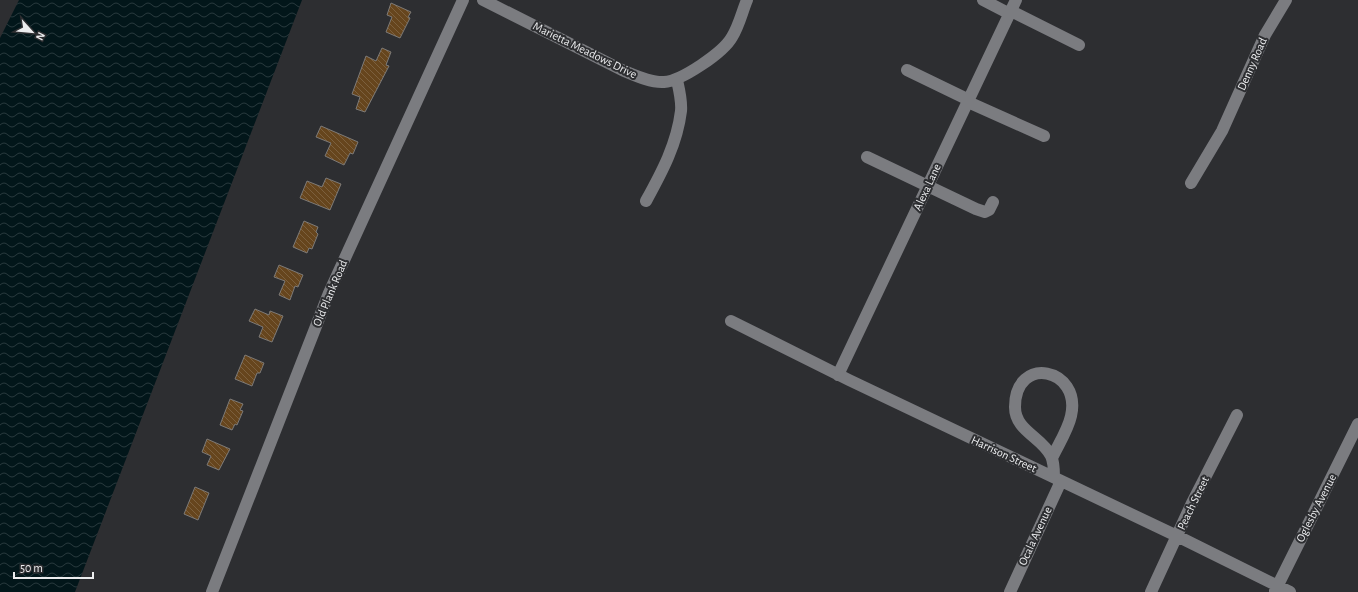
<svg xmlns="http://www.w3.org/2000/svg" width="1358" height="592" font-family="'Alegreya Sans',sans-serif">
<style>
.water{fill:url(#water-waves)}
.building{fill:url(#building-back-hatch);stroke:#7d7a77}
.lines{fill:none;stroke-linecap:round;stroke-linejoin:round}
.minor{stroke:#7b7c80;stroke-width:12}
.labels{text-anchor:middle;stroke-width:4;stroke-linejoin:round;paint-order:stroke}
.street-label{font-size:12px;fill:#ecedef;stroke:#2d2e31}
</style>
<defs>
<pattern id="water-waves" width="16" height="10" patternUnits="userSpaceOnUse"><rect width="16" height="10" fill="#02161a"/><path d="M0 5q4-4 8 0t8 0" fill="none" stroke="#27383c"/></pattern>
<pattern id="building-back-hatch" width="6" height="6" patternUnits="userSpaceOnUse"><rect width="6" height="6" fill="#66451d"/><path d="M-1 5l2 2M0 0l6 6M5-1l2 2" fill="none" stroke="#7c603e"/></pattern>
</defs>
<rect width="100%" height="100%" fill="#2d2e31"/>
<path class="water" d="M19 0H302L75 592H0V38Z"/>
<path class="building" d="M391 3 411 12 408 17 410 18 400 38 386 32 392 17 387 15Z
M382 48 391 52 386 65 389 66 365 112 356 109 360 97 352 94 366 56 376 61Z
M321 126 358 142 353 154 350 153 344 165 325 156 331 143 316 137Z
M326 178 341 184 330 210 300 198 307 181 322 187Z
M304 221 318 227 316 232 318 234 312 249 309 248 307 253 293 247Z
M279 265 303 275 298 287 295 286 290 300 279 295 285 281 274 277Z
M255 309 269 315 270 311 283 316 272 342 259 337 263 327 249 321Z
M245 355 264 363 260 373H257L252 386 235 379Z
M230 399 243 404 240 410 243 411 237 425 235 424 232 430 220 425Z
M207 439 230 449 219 470 207 465 211 456 202 452Z
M195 487 209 493 198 520 184 514Z"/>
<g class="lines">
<path class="minor" d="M483 0 622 70C634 75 651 83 664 82 681 81 723 53 732 37 739 26 742 12 747 0
M983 0 1010 14
M1011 11 1079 45
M907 70 969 100
M968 102 1044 136
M867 157 976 209 985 212 989 210 993 202
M1191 183 1222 131 1265 35 1286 0
M646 201C662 172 677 144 681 111 682 101 679 89 677 80
M731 321 849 380 1177 536 1290 592
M838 375 1016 0
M1052 458C1058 445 1068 430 1071 416 1082 368 1015 354 1015 407 1015 431 1042 437 1051 456 1054 462 1054 471 1054 477
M1275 591 1358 424
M212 592 329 293 463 0
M1010 592 1061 481
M1151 592 1192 503 1237 415"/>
</g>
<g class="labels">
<g class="street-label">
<text transform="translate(585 50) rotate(26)" y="4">Marietta Meadows Drive</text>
<text transform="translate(1252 64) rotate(-66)" y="4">Denny Road</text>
<text transform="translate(927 187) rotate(-65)" y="4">Alexa Lane</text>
<text transform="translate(330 293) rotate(-67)" y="4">Old Plank Road</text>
<text transform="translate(1004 454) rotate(25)" y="4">Harrison Street</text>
<text transform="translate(1193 503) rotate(-64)" y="4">Peach Street</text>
<text transform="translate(1316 508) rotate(-63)" y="4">Oglesby Avenue</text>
<text transform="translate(1035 536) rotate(-65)" y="4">Ocala Avenue</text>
</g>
</g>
<g transform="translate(32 32) rotate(117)" stroke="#2d2e31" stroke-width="3" paint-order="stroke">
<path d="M0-3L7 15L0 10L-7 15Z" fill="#ecedef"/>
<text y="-6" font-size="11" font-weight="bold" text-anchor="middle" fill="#ecedef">N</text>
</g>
<path d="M14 572v6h79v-6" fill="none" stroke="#ecedef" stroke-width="2"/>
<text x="20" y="572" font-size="12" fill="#ecedef" stroke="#2d2e31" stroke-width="3" paint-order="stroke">50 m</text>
</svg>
